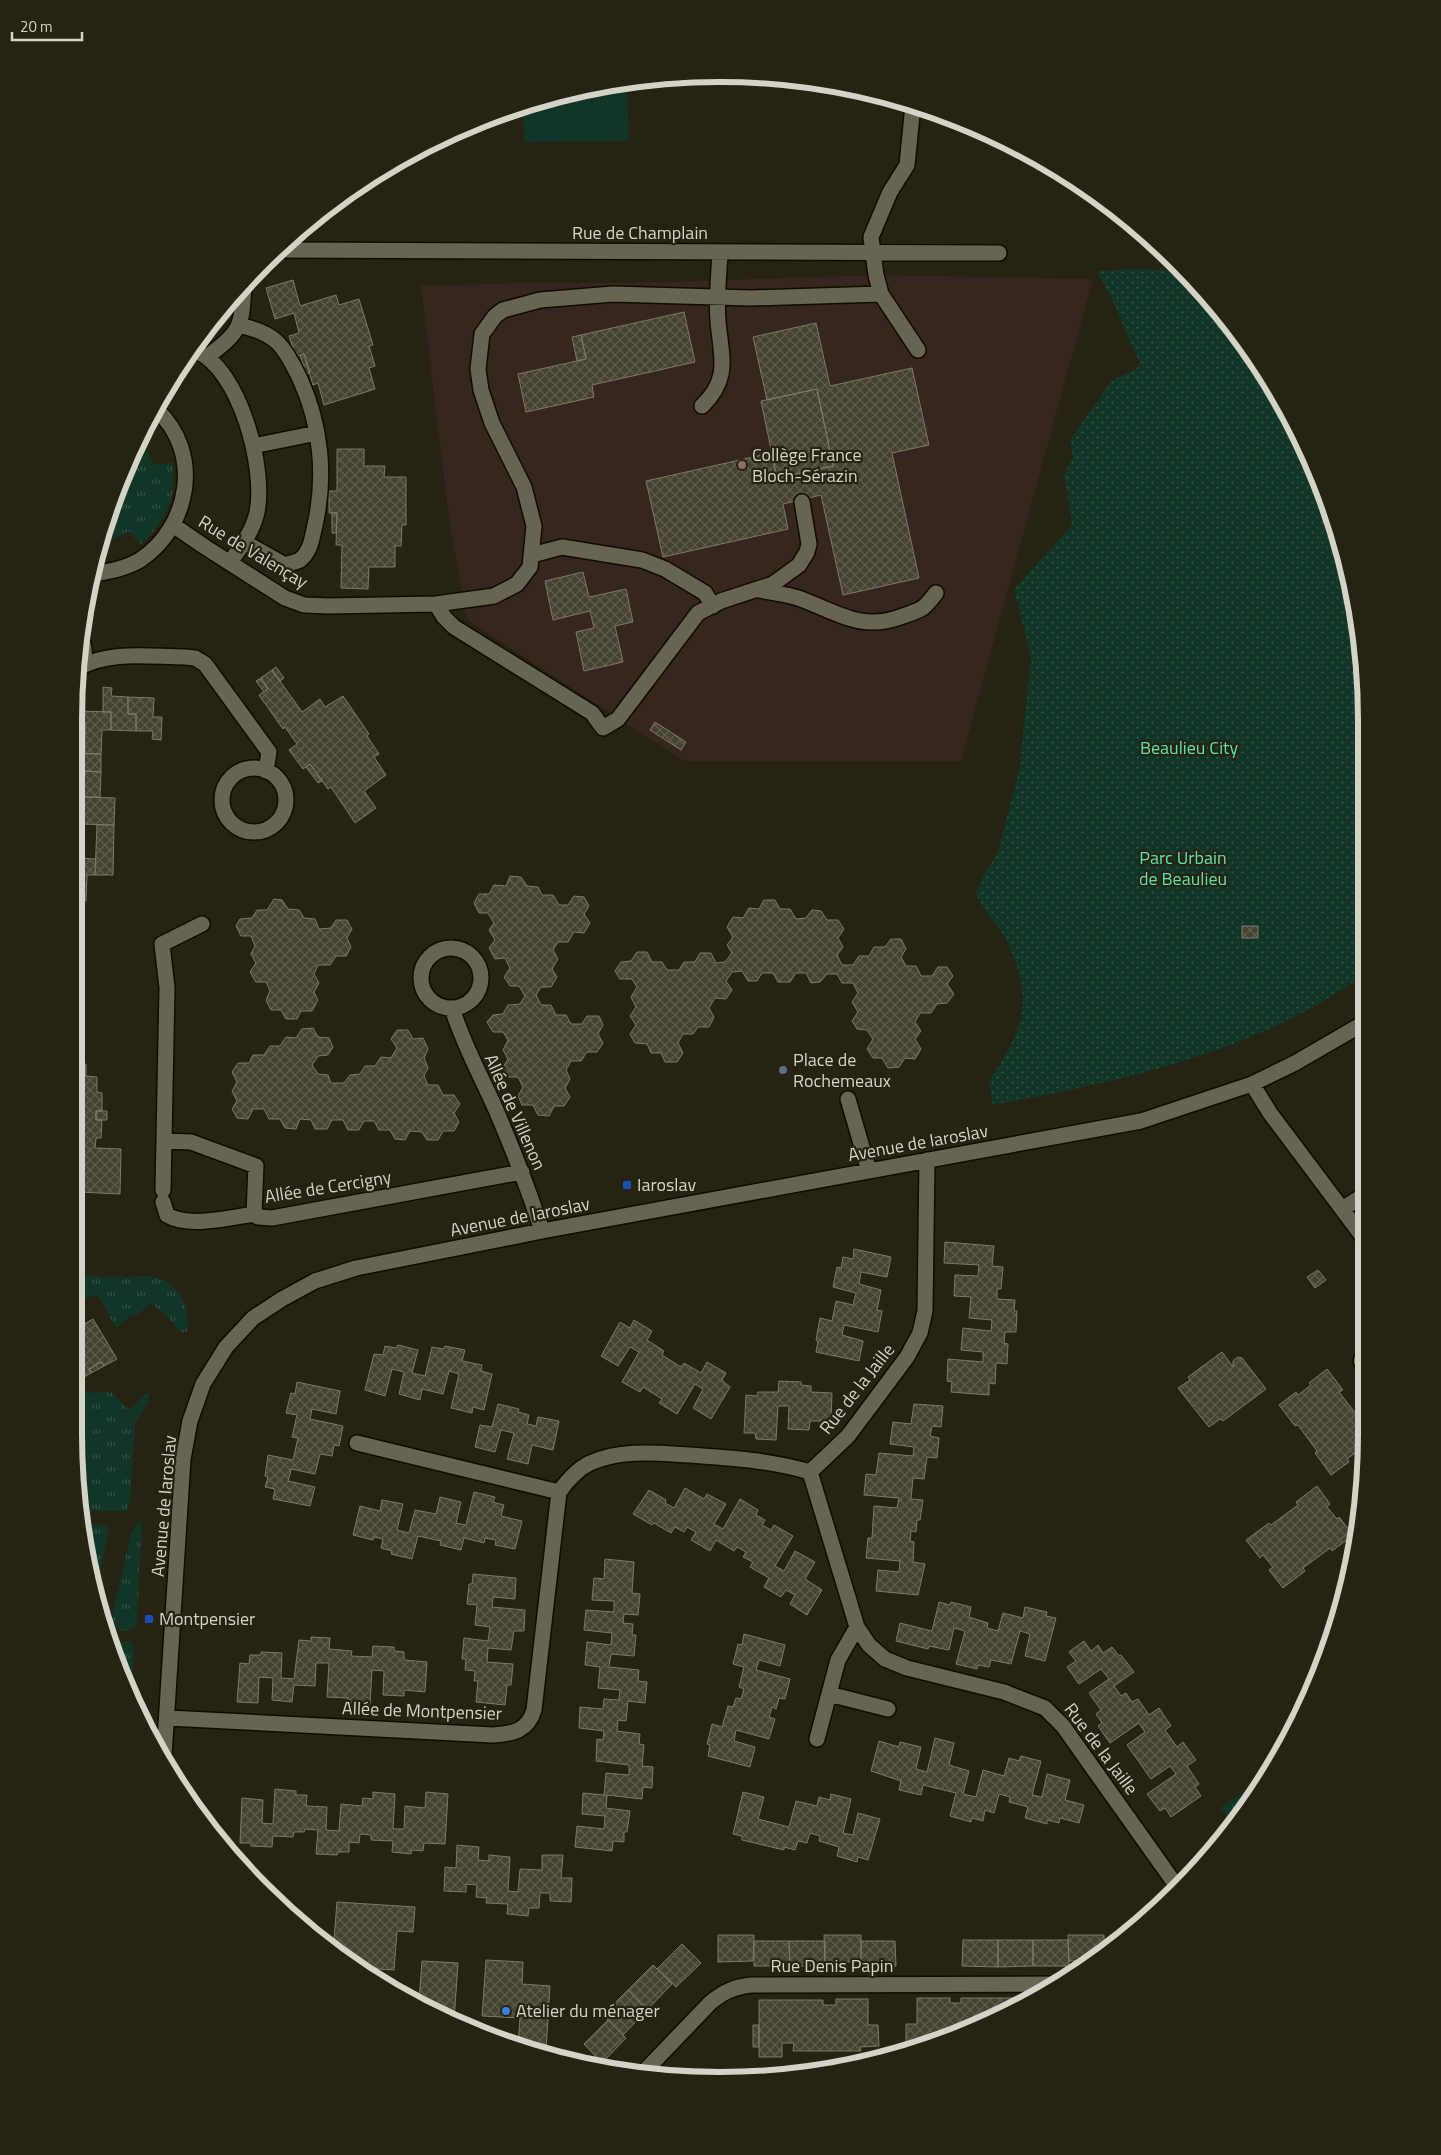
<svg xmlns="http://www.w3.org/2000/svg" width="1441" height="2155" font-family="'Titillium Web',sans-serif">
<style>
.education{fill:#37251f}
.grass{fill:url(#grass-tufts)}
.park{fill:url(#park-dots)}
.pitch{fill:#113526}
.building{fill:url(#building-cross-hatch);stroke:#7c7966}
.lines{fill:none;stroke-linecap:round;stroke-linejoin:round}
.minor-casing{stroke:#0f0c01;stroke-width:18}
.minor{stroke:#676451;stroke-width:15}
.education-dot{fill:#8d6e63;stroke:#262313;stroke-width:2}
.service-dot{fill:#5c6f8a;stroke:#262313;stroke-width:2}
.transit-dot{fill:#1a4fb4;stroke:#262313;stroke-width:2}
.shop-dot{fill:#3f7fe0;stroke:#262313;stroke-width:2}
.labels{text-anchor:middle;stroke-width:4.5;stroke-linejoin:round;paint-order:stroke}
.street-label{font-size:18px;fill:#d4d3c8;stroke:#262313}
.poi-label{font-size:18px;fill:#d4d3c8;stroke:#262313;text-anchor:start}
.park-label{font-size:18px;fill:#5ee2ac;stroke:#262313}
.rim{fill:none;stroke:#d4d3c8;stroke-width:6}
</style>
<defs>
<pattern id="grass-tufts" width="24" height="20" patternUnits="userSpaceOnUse" patternTransform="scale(1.25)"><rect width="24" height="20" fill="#113526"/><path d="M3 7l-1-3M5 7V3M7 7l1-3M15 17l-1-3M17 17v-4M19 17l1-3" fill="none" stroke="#335144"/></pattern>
<pattern id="park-dots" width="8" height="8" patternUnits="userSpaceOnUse" patternTransform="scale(1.25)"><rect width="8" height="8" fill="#113526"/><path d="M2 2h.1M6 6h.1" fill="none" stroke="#335144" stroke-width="1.8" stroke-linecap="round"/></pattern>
<pattern id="building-cross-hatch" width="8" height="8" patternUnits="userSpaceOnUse" patternTransform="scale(1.25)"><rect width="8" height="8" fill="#454230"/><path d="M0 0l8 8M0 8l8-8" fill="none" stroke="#5f5c4c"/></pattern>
</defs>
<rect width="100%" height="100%" fill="#262313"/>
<path class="education" d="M876 275 1093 279 961 761H684L469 621 464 611 467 600 461 588 449 519 421 286 518 283H632Z"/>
<path class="grass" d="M140 436 154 465 173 463C176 499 167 521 140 545L129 531 118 537 100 543Z
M79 1275C95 1276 110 1277 126 1277 134 1277 141 1275 149 1276 180 1281 191 1305 187 1333L185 1331 183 1333 174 1326V1323L151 1303 136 1316 133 1314 116 1328 98 1295 79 1300Z
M79 1389 91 1393 111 1392 129 1410 149 1391 148 1403 135 1423 130 1502 127 1511H79Z
M137 1522 141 1523 142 1528 137 1624 134 1629 121 1631 113 1625 112 1615 131 1534Z
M80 1523 106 1525 109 1529 98 1581 94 1580 93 1570H91Z
M130 1641 134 1646 132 1690 113 1653 118 1643Z
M1262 1779 1232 1823 1220 1808Z"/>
<path class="park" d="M1130 269 1182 271 1234 327 1301 435 1345 553 1366 678 1364 975C1255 1053 1123 1081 993 1105L989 1081C1015 1042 1033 1012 1016 964 1013 956 1010 947 1006 939 997 924 983 911 976 894L983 876 998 852 1019 771 1031 658 1014 589 1072 525 1064 475 1073 457 1070 440 1112 380 1135 370 1140 364 1111 297 1098 274V271Z"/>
<path class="pitch" d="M627 84 629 141 524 142 523 107 553 96Z"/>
<path class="building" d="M441 138V147H424L435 140Z
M293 280 300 306 336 295 339 305 359 299 373 345 369 346 375 366 369 368 375 389 324 405 318 383 313 385 304 354 296 357 289 336 299 333 294 313 275 319 266 288Z
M684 312 695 362 592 385 594 397 526 412 518 374 586 359 581 335Z
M816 323 830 386 912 368 929 445 892 453 919 578 843 595 821 495 783 504 788 529 663 557 646 481 771 453 777 478 833 466 817 389 767 400 753 337Z
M581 335 586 359 577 361 572 337Z
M304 354 310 373 306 374 300 355Z
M817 389 833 466 777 478 761 401Z
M337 449H364V466H385L384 477H406V525H402L401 546H395V567H369L368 589 341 588 342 545H336L337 513H329V491H337Z
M332 513H337L336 533H332Z
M583 572 589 597 626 589 633 622 615 626 623 662 584 671 576 632 594 628 590 611 553 620 545 581Z
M276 667 284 678 280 681 272 670Z
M272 670 302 712 320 699 325 707 343 696 369 734 367 736 379 754 374 757 386 775 364 791 376 808 355 823 331 787 328 789 310 764 303 769 289 750 297 744 285 727 283 729 259 695 268 689 261 678Z
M261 678 268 689 264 692 256 681Z
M103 687 112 688 111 696 128 697V714H136V731L111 730V712H103Z
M128 697 154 698 153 717H162L161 740 152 739 153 731H136V714H128Z
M79 711 111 712V730H102L101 754H85V722H79Z
M79 722H85V733L79 732Z
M655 722 686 742 681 750 650 730Z
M79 753 101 754V772L85 771 84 779H79Z
M310 764 322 781 318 783 306 767Z
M85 771 101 772 100 797H83V808L79 807V779H84Z
M83 797 115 798 114 825 82 824V817H79V807L83 808Z
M97 825H114L113 875H95Z
M79 858 96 859 95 875H87L86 901H79Z
M510 876 521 877 527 886 538 887 542 895H553L559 905H568L574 896 584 897 589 906 584 914 590 923 584 933 574 932 568 942H558L553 950 558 959 552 969 557 977 551 987H541L536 995 541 1005H551L556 1015H566L571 1024H582L587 1016H599L603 1025 598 1034 603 1043 597 1052H587L581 1061H571L566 1070 570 1079 565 1088 570 1097 564 1106H554L549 1116 538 1115 533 1105H522L518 1096 523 1087 518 1077H507L503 1067 508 1059 503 1050 508 1040 503 1032H493L487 1022 493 1015 503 1014 508 1005 520 1004 525 996 519 986H510L504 977 510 968 505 958 495 959 489 948 495 940 489 930 494 923 488 913H479L474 903 479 894H489L494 885 506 886Z
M274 899 282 900 288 909 299 910 304 918 315 919 319 929 331 928 336 920H347L352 929 347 938 351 947 346 956H336L330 965H318L314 974 319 983 314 992 318 1000 312 1011H301L297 1019H286L281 1010H271L266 1000 270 991 266 982H256L250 972 256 963 251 954 255 946 251 936H241L236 926 240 919 252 918 257 910H267Z
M764 900H775L780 909H790L796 919 806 918 812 910 821 911 827 920H838L844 929 838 938 843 947 837 955 842 965H853L859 956H869L874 947H885L891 939H901L906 949 901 957 906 966H916L921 976H932L938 967H947L953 976 947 984 954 994 947 1003 937 1004 931 1013H920L915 1022 921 1031 915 1039 921 1049 915 1059 905 1058 899 1067 888 1068 882 1058H873L867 1049 873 1039 867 1030 857 1029 852 1021 858 1012 852 1002 858 993 853 983H842L837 974H827L820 982 811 983 806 973H796L790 982H778L773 973H762L757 981H748L742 971 732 972 726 981 732 990 726 999 715 998 709 1008 714 1017 709 1027H698L693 1034H683L678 1043 683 1053 677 1062H665L661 1053H651L647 1044 635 1043 630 1034 636 1025 630 1016 636 1007 631 997 637 987 632 979H620L615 971 621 962 631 961 637 952H647L652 962H662L667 970H679L684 962H695L700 953H711L716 963 725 962 732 953 727 945 733 937 727 927 733 917 743 918 749 908 759 909Z
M1242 926H1258V938H1242Z
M313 1028 318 1037 329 1038 333 1047 328 1055 318 1056 312 1065 318 1074 328 1075 331 1083H344L350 1075 360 1074 365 1066H375L381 1057 391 1058 397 1048 391 1039 397 1030H408L413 1039 423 1038 428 1049 424 1058 428 1068 424 1076 428 1085H438L443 1095H454L460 1104 454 1113 459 1122 454 1131H443L438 1140H427L422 1132 410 1131 405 1140 395 1139 390 1130H379L374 1121H364L359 1130H348L343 1120H332L327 1129H315L311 1120 300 1119 296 1129 285 1128 280 1119H269L264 1109H253L248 1119 237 1118 232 1109 237 1101 232 1091 237 1082 232 1072 238 1063H249L253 1055H264L270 1046H280L286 1037 296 1038 302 1029Z
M79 1064H86V1076L97 1077V1092L102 1093V1111H96V1120H102L101 1138H96L95 1148 121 1149 120 1194 79 1192Z
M96 1111H107V1120H96Z
M945 1242 994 1246 992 1266 1003 1267 1001 1289H997V1299L1015 1300 1014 1311H1017L1016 1332H1005L1004 1343 1008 1344 1007 1364 996 1363 995 1384 989 1383V1395L951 1392 952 1382 947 1381 948 1359 983 1362V1352L961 1350 963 1328 991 1331 992 1320 969 1318 971 1297 954 1296 955 1275 978 1276 979 1265 944 1263Z
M854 1249 891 1257 887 1277 861 1272 859 1284 881 1290 877 1310 882 1311 878 1332 844 1325 842 1335 863 1341 859 1361 816 1352 818 1341 816 1340 820 1318 832 1321 836 1301 853 1305 856 1293 833 1287 837 1267 841 1268 843 1257 853 1259Z
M1318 1270 1326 1280 1315 1288 1307 1277Z
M93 1319 117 1359 104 1366 101 1362 89 1369 91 1373 79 1380V1327Z
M634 1320 652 1331 647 1340 664 1351 662 1355 681 1367 684 1363 701 1373 707 1362 726 1373 722 1380 730 1387 711 1419 693 1408 703 1389 695 1384 677 1414 659 1403 662 1399 643 1387 640 1392 622 1382 639 1352 630 1347 618 1366 601 1356 620 1322 630 1328Z
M398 1345 418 1350 412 1373 425 1376 432 1347 444 1349 445 1346 465 1350 462 1361 482 1365 481 1371 492 1374 484 1410 473 1407 472 1413 451 1408 459 1374 449 1371 443 1394 422 1389 420 1400 399 1394 404 1372 392 1369 385 1396 365 1390 374 1354 383 1355 385 1346 396 1348Z
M1222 1352 1233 1367V1361L1238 1357 1242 1358 1266 1389 1223 1421 1220 1419 1209 1427 1178 1388 1190 1380 1188 1377Z
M101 1362 104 1366 91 1373 89 1369Z
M1327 1369 1343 1390 1339 1392 1360 1419 1362 1417V1453L1359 1450 1347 1459 1349 1462 1331 1475 1315 1453 1317 1451 1298 1425 1295 1426 1279 1405 1296 1392 1298 1395 1311 1385 1309 1383Z
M779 1381 801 1382V1385L811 1386V1392L832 1393 831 1421H810L809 1430 788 1429 789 1406H778L776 1440 756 1439 755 1433H744L746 1395 757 1396 758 1392H778Z
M297 1382 340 1391 336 1414 312 1409 310 1419 343 1426 339 1446 334 1445 332 1456 320 1454 315 1474 291 1469 290 1474 288 1481 315 1487 310 1506 273 1499 275 1489 265 1487 268 1477 265 1476 268 1455 293 1460 298 1438 292 1437 297 1415 286 1413 291 1393 295 1394Z
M498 1404 519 1409 518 1412 529 1415 527 1424 536 1426 538 1417 559 1421 553 1450 532 1445 528 1464 507 1459 514 1433 501 1430 495 1452 475 1447 480 1425 492 1427Z
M914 1404 943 1406 941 1427 932 1426 930 1436 939 1438 937 1458 927 1457 924 1479 913 1478 911 1499 923 1500 920 1520H917L916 1532 911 1531 910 1541 914 1542 913 1562 925 1564 918 1595 876 1591 878 1570 899 1572 900 1561 866 1558 868 1538H872L874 1506 897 1508 899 1498 864 1495 866 1474 876 1475 879 1453 913 1456 914 1447 890 1444 893 1422 911 1424Z
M1317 1486 1330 1504 1327 1507 1337 1519 1339 1517 1353 1535 1332 1551 1330 1548 1303 1568 1305 1571 1283 1588 1269 1570 1273 1567 1263 1555 1260 1558 1246 1540 1269 1523 1271 1525 1298 1505 1296 1502Z
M685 1488 704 1499 707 1494 726 1504 714 1524 723 1529 740 1499 758 1510 756 1515 765 1520 762 1525 771 1530 774 1525 793 1536 775 1566 784 1571 795 1551 815 1562 805 1579 822 1590 807 1615 790 1604 795 1595 786 1590 781 1597 764 1587 769 1578 750 1567 753 1562 743 1557 746 1552 737 1547 734 1551 716 1540 710 1551 691 1540 696 1532 687 1527 684 1532 675 1527 671 1533 654 1523 652 1525 633 1514 649 1490 666 1500 665 1503 674 1508Z
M474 1492 495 1497 493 1502 504 1505 501 1516 522 1521 515 1549 495 1545 496 1540 485 1538 484 1543 464 1538 461 1550 440 1545 441 1541 418 1536 412 1559 391 1554 392 1551 381 1548 383 1539 374 1537 373 1540 353 1535 360 1506 380 1511 382 1500 403 1504 397 1530 409 1533 415 1510 436 1514 440 1497 461 1502 456 1523 466 1525Z
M605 1559 634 1562 632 1593 640 1594 638 1615 624 1614 623 1623 633 1624 632 1635H636L634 1656 611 1654 609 1667 639 1670 638 1681 647 1682 645 1703 628 1701 626 1721 618 1720 617 1731 640 1734 639 1744 644 1745 642 1766 653 1767 652 1788 643 1787 642 1799 607 1795 606 1808 630 1811 627 1832H624V1842L613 1841 612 1851 575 1847 577 1826 604 1829 605 1816 582 1814 583 1793 604 1795 606 1773 629 1775V1765L596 1761 597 1739 603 1740 604 1731 579 1728 580 1707 603 1709 604 1699 619 1700 620 1690 598 1688 600 1667 585 1665 587 1642 611 1645 612 1633 584 1630 586 1610 614 1612V1601L592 1600 594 1578 604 1579Z
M473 1574 516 1578 515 1599 493 1597 492 1607 525 1610 524 1631H514L511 1650 488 1648 487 1662 513 1664 511 1685H507L505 1705 476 1702 478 1681H474L475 1671 465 1670 466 1659H462L464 1638 488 1641 490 1627 475 1625 477 1605 467 1604 469 1584H472Z
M939 1602 950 1605 951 1602 971 1607 969 1617 988 1623 987 1628 998 1631 1003 1613 1023 1618 1025 1607 1047 1612 1046 1616 1056 1618 1045 1661 1025 1656 1030 1634 1020 1631 1011 1664 991 1660 989 1667 978 1665 977 1669 956 1664 965 1631 954 1628 949 1650 929 1646 928 1649 896 1641 900 1623 932 1631Z
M744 1634 785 1645 780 1666 759 1660 756 1670 790 1679 785 1699 779 1698 776 1709 772 1707 769 1717 775 1719 769 1739 736 1730 734 1741 755 1747 750 1767 708 1756 710 1745 707 1744 712 1724 722 1727 728 1706 733 1707 736 1698 741 1699 744 1689 739 1687 744 1667 733 1664 738 1644 742 1645Z
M311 1637 330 1638 329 1649 352 1651 351 1656 372 1657 373 1646 394 1647V1651L404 1652V1660L427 1662 425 1692 404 1690V1696L383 1695 384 1671 372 1670 370 1704 348 1703V1698L327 1697 329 1663H316L315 1686 294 1685 292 1702 272 1700 273 1678 259 1677 258 1703 237 1702 240 1663 249 1664 250 1655H261V1652L282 1653 281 1678 294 1679 299 1640 311 1641Z
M1084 1641 1091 1651 1098 1645 1103 1653 1112 1647 1119 1656 1121 1655 1134 1672 1114 1686 1121 1696 1126 1693 1132 1702 1138 1699 1149 1715 1159 1708 1171 1726 1165 1730 1177 1747 1183 1742 1196 1760 1187 1766 1199 1784 1195 1787 1201 1796 1171 1817 1165 1808 1160 1811 1147 1794 1176 1774 1170 1766 1151 1779 1127 1745 1145 1732 1139 1723 1110 1743 1098 1726 1102 1723 1096 1714 1101 1710 1089 1693 1109 1679 1101 1669 1079 1684 1067 1667 1076 1661 1069 1652Z
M935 1738 954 1743 949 1765 969 1771 963 1794 976 1797 983 1770 1004 1776 1009 1758 1019 1761 1021 1756 1032 1759 1041 1761 1032 1795 1042 1797 1047 1774 1070 1780 1065 1800 1084 1805 1079 1823 1060 1818 1059 1823 1047 1820V1824L1025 1818 1028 1807 1009 1802 1010 1797 999 1794 994 1813 985 1810 983 1821 972 1818 971 1822 950 1816 956 1793 923 1785 921 1795 899 1790 901 1781 871 1771 879 1741 899 1747 900 1742 921 1747 916 1769 927 1772Z
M275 1789 296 1791V1795H307L306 1806 327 1807 326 1830 339 1831 341 1804 362 1806 363 1798 373 1799V1792L395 1794 393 1829H404L405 1806 425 1808 426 1792 448 1794 445 1844 424 1843 423 1851 412 1850 411 1854 392 1852 393 1841 371 1840V1835L360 1834 359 1843 349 1842V1852H338L337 1855 316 1854 318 1830 305 1829 304 1832H294L293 1837 273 1836 272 1847 251 1846V1843H240L242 1798 263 1800 262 1823 273 1824Z
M743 1792 764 1797 758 1819 789 1827 796 1801 817 1806 819 1797 830 1800 831 1794 851 1799 843 1833 853 1835 858 1813 880 1819 868 1860 858 1857 857 1862 837 1856 839 1847 819 1841 820 1836 810 1833 807 1843 798 1841 795 1850 784 1847V1850L742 1840V1836L733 1834Z
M457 1845 479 1847 478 1860 489 1861V1855L510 1857 508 1891 518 1892 520 1869 542 1870V1855H563L561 1878H572L571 1902 550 1901V1893H540L539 1908H529L528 1916 507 1914 508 1904 486 1903 487 1898 476 1897 477 1885 466 1884V1892L444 1891 445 1867 456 1868Z
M337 1902 415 1907 413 1932 397 1931 394 1970 362 1968 333 1951Z
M718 1935H754L753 1961 718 1962Z
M824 1935H861V1962H825Z
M1068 1935H1104V1954L1094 1961H1069Z
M963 1940H998V1967L962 1966Z
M998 1940H1033V1966L998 1967Z
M1033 1940H1068L1069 1966H1033Z
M1104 1940H1123L1104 1954Z
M754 1941H789L790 1966H754Z
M789 1941H825V1966H790Z
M861 1941H895L896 1966H861Z
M682 1944 701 1963 676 1987 657 1969Z
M486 1960 523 1962 522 1984 550 1986 546 2050 528 2049 518 2046 520 2018 482 2016Z
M422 1961 458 1963 454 2021 419 2001Z
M653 1965 672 1984 647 2010 628 1990Z
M628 1990 647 2010 623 2035 603 2015Z
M917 1998H950V2003H961V1998H1026V2002L922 2045H906V2024H917Z
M836 1999H868V2025H878L879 2046 860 2047 861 2051H793L794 2043H782V2057H759V2000H823V2005H836Z
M608 2020 626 2038 602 2063 584 2044Z
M753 2025H759V2047H753Z"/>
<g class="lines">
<g class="minor-casing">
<path id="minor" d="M913 105 907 165 890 192 871 237 876 275 881 294 918 350
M281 250 999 253
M240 325C254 329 268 333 278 343 288 353 294 367 300 379 321 425 326 476 315 525 312 538 311 551 300 560 296 562 290 563 285 565L244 542
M196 351C240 369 266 469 257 512 253 531 241 547 230 562
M207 357C241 331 242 327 244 285
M702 406C731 378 721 357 718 321 716 299 719 275 720 252
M253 446 317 433
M173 525 205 547 285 598 304 605 329 606 436 604 494 596 517 584 530 567 534 526 524 487 492 423 481 390 478 369 482 334 495 316 503 310 540 300 613 294 751 298 881 294
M532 555 562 547 642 560 665 569 705 593 713 606
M92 574C108 572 125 569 140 560 190 527 203 453 157 410
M759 590C773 593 788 594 801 599 838 613 862 632 903 616 923 609 923 610 936 593
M436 604 444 617 454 627 592 713 603 728 618 719 698 613 721 601 773 584 799 565 807 552 809 544 802 502
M80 634 84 648 85 665
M79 668C109 650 151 657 185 657L195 658 205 664 269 752 266 771
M222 800a32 32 0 1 1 64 0a32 32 0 1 1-64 0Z
M421 978a30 30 0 1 1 60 0a30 30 0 1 1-60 0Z
M452 1008C463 1044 481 1076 496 1110 513 1150 529 1190 542 1231
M1252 1084 1270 1113 1363 1237
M848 1099 869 1171
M164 1141 191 1142 256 1166 254 1214 258 1217 272 1218 522 1172
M927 1160 925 1311 920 1333 907 1357 848 1436 810 1472 857 1627 869 1645 885 1659 907 1668 1004 1692 1045 1708 1063 1726 1178 1888
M163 1190 167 988 162 944 202 924
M163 1202 167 1215C188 1228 230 1218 254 1214
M1342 1209 1363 1196
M1361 1361 1362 1360
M357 1443 559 1492
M829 1694 888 1709
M168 1718 493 1735C512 1734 528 1731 534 1710L559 1492C567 1481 577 1469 590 1463 620 1449 656 1453 689 1455 730 1458 770 1460 810 1472
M817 1739 838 1660 857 1627
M164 1756 183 1459 190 1421 203 1384 226 1347 253 1318 282 1299 315 1281 356 1268 542 1231 1141 1121 1252 1084 1295 1063 1364 1023
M641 2075 710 2003C723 1992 734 1987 751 1985L1059 1984"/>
</g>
<use href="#minor" class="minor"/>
</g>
<circle class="education-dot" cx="742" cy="465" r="5"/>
<circle class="service-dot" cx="783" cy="1070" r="5"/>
<g class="transit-dot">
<rect x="622" y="1180" width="10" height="10" rx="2.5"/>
<rect x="144" y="1614" width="10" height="10" rx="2.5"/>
</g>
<circle class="shop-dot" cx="506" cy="2011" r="5"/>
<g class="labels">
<g class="street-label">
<text x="640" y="239">Rue de Champlain</text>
<text transform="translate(253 552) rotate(31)" y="6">Rue de Valençay</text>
<text transform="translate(515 1112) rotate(66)" y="6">Allée de Villenon</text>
<text transform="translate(918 1143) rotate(-10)" y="6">Avenue de Iaroslav</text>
<text transform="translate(328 1187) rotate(-9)" y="6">Allée de Cercigny</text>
<text transform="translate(520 1217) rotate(-11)" y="6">Avenue de Iaroslav</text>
<text transform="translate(857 1389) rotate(-52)" y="6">Rue de la Jaille</text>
<text transform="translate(164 1506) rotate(-85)" y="6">Avenue de Iaroslav</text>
<text transform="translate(422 1711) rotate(2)" y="6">Allée de Montpensier</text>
<text transform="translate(1101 1749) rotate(53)" y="6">Rue de la Jaille</text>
<text x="832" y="1972">Rue Denis Papin</text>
</g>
<g class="poi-label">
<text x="752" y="461">Collège France<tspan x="752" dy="21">Bloch-Sérazin</tspan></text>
<text x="793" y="1066">Place de<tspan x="793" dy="21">Rochemeaux</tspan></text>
<text x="637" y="1191">Iaroslav</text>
<text x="159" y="1625">Montpensier</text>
<text x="516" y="2017">Atelier du ménager</text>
</g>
<g class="park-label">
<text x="1189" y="754">Beaulieu City</text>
<text x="1183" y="864">Parc Urbain<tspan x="1183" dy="21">de Beaulieu</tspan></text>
</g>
</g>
<path d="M0 0H1441V2155H0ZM720 82H720A638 638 0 0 1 1358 720V1434A638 638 0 0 1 720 2072H720A638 638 0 0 1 82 1434V720A638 638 0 0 1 720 82Z" fill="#262313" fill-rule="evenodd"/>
<path class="rim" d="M720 82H720A638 638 0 0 1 1358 720V1434A638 638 0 0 1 720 2072H720A638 638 0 0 1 82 1434V720A638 638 0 0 1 720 82Z"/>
<path d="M12 32v8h70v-8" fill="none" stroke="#d4d3c8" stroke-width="2.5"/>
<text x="20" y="32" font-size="15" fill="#d4d3c8" stroke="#262313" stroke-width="4" paint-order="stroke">20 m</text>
</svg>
